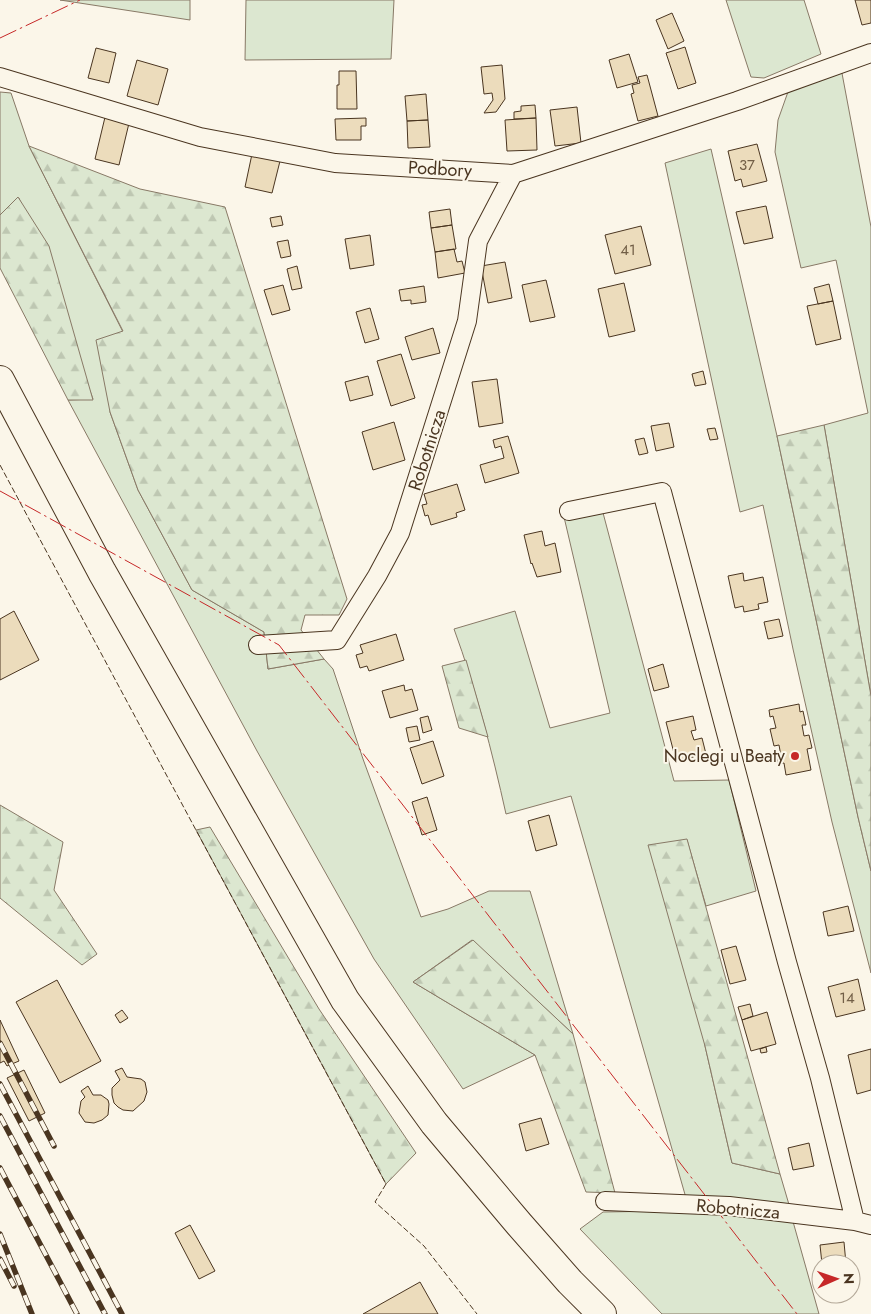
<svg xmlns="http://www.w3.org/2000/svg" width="871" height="1314" font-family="Jost,sans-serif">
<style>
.green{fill:#dce7d0;stroke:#887966}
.forest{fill:url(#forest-firs);stroke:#887966}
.building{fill:#ecdcbc;stroke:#4a3520}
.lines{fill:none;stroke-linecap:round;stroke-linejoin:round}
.minor-casing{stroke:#4a3520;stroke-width:20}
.primary-casing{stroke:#4a3520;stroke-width:30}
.minor{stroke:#fbf6e9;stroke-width:18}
.primary{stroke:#fbf6e9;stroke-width:28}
.rail-casing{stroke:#4a3520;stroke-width:5.5}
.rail{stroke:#fbf6e9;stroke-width:4;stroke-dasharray:11;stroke-linecap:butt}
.fence{stroke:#4a3520;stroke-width:1;stroke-dasharray:6 2.5;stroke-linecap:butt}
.power{stroke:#c62828;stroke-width:1;stroke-dasharray:18 4 2.5 4;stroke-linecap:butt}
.poi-dot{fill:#c62828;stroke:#fbf6e9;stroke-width:2}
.labels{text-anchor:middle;stroke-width:4;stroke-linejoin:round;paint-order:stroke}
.number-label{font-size:15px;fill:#725f47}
.street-label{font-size:18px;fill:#4a3520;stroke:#fbf6e9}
.poi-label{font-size:18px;fill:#4a3520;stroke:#fbf6e9;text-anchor:end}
</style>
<defs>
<pattern id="forest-firs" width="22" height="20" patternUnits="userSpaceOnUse" patternTransform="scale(1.25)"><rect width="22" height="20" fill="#dce7d0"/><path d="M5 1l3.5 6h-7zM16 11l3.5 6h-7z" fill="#bec7b2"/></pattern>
</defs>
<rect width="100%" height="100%" fill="#fbf6e9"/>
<path class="green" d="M60 0H190V20Z
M246 0H394L391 59 245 60Z
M726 0H804L821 54 764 78 751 77Z
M841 68 871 227V696L824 425 868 413 836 260 801 268 775 152 778 120 789 89Z
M0 92 11 93 29 146 123 332 110 412 138 490 192 590 264 632 268 669 324 659 333 669 363 759 421 917 448 909 489 891H530L573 1034 472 940 413 982 535 1055 463 1089 374 959 257 751 68 400 93 399 19 198 0 215Z
M711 149 777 436 858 817 871 871V973L832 822 793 649 763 505 740 512 665 163Z
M602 509 674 781 729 780 756 891 706 906 687 840 705 1046 732 1163 780 1174 790 1208 686 1198 571 796 506 814C492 751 476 689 454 629L515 611 550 728 610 713 564 517Z
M728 1210 792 1218 819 1314H662L580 1229 603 1212Z"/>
<path class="forest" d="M29 146 140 189 225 207 347 599 339 615H305L301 630 324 659 268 669 264 632 192 590 138 490 110 412 96 340 123 331Z
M18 197 49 246 93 400H68L0 268V215Z
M824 425 871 696V871L858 817 777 436Z
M466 660 488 737 459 728 442 666Z
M0 805 63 842 54 890 97 954 82 965 0 898Z
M210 827 319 1009 416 1153 386 1184 196 830Z
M687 839 780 1174 732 1163 705 1046 648 845Z
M473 940 573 1034 615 1193 586 1192 535 1055 413 982Z"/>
<path class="building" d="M855 0H871V23L862 25Z
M672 13 684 41 668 49 656 20Z
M685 47 696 83 678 89 666 53Z
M96 48 116 53 109 83 88 78Z
M629 54 638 82 617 88 609 60Z
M137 60 168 69 158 105 127 96Z
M502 65 505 99 496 112 484 113 493 100 492 93 484 94 481 67Z
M339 71H356L357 109H337V85H339Z
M647 75 658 116 638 121 631 94 634 93 632 85 640 83 638 77Z
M426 94 428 120 407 121 405 96Z
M535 105 536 118 514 119V112L521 111V106Z
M577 107 581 143 555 146 550 110Z
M106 113 130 119 119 165 95 159Z
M366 118V126H361V140H336L335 119Z
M536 118 537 150 507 151 505 120Z
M428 120 430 147 408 148 407 121Z
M757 144 767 181 743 187 741 179 735 181 728 151Z
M252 154 280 161 272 193 245 187Z
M766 206 773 238 744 244 736 212Z
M450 209 452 225 431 228 429 212Z
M281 216 283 225 272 227 270 218Z
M452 225 456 249 435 252 431 228Z
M641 226 651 265 615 274 605 235Z
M370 235 374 265 350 269 345 239Z
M288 240 291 256 281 258 277 242Z
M454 249 457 262 462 261 465 273 438 278 435 252Z
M505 262 512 298 488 303 481 266Z
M297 266 302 288 292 290 287 269Z
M546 280 555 317 530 322 522 285Z
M624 283 635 331 609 337 598 289Z
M829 284 833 301 818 304 814 288Z
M283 285 290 310 272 315 264 290Z
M424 286 426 302 411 304V300L401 301 399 290Z
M833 301 841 339 816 345 807 306Z
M370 308 379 339 365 343 356 312Z
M433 328 440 353 412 360 405 337Z
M401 354 415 398 391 406 377 361Z
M703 371 706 384 695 386 692 374Z
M368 376 373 395 350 401 345 382Z
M497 379 503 423 479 427 472 382Z
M394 422 405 460 373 470 362 432Z
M669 423 674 447 656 451 651 426Z
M715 428 718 439 710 440 707 429Z
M508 436 519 473 485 483 480 465 504 458 501 446 495 448 493 440Z
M644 438 648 453 639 455 635 440Z
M457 484 465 510 456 513 457 517 431 525 428 515 425 516 422 505 427 504 424 494Z
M542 531 545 546 555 543 561 572 537 577 532 563 531 564 524 535Z
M743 573 744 581 763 577 768 602 758 604 759 609 744 612 743 606 735 608 728 576Z
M14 611 39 660 0 680V619Z
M779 619 783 636 768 639 764 622Z
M396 634 404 660 369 671 367 666 360 668 356 655 363 653 360 645Z
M663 664 669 687 654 691 648 669Z
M404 685 405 691 412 689 418 710 390 718 382 691Z
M799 704 800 712 803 711 806 725H802L804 736 809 735 812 748 807 749 811 770 786 775 784 763 778 764 777 756H781L779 745 774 746 770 729 776 728 773 716 770 717 769 710Z
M428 716 432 730 423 733 420 718Z
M693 716 696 730 691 731 694 740 702 738 706 754 676 761 666 722Z
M417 726 420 740 409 742 406 728Z
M433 741 444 776 422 784 410 748Z
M427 797 437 830 422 835 412 802Z
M549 815 557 845 536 851 528 821Z
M848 906 854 931 828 936 823 912Z
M736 946 746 980 730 984 721 950Z
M858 979 865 1010 836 1017 828 987Z
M57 980 101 1061 60 1083 16 1002Z
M750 1004 753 1016 742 1020 738 1007Z
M122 1010 128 1018 120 1023 115 1015Z
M767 1012 776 1044 751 1051 742 1020Z
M0 1020 19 1061 7 1066 4 1061 0 1063Z
M766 1047 767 1052 761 1053 760 1049Z
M871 1049V1090L857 1094 848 1055Z
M122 1068 127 1077 141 1079 145 1082 147 1092 144 1101 133 1111 123 1110 118 1107 114 1103 112 1095V1088L120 1080 115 1071Z
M24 1070 45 1113 29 1121 7 1078Z
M88 1086 93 1095H101L108 1100 109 1104 108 1115 102 1120 94 1123 85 1122 79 1113 81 1101 85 1097 81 1091Z
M541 1118 549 1144 526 1151 519 1124Z
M809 1143 814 1166 793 1170 788 1148Z
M190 1225 215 1271 199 1279 175 1233Z
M844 1242 846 1264H822L820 1245Z
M420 1282 438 1314H363Z"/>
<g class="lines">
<g class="minor-casing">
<path id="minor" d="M0 77 200 137 335 163 513 174 737 101 871 53
M569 511 662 492 787 962 820 1078 855 1221
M258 645 337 640 377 576 400 533 467 321 478 241 513 174
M605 1201 729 1206 855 1221 871 1225"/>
</g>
<g class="primary-casing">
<path id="primary" d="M0 380 102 572 345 1000 434 1123 519 1224 570 1282 602 1314"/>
</g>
<use href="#minor" class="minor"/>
<use href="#primary" class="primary"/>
<g class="rail-casing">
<path id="rail" d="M0 1043 54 1146
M0 1084 122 1314
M0 1116 105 1314
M0 1168 77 1314
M0 1234 32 1314
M0 1259 14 1286"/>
</g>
<use href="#rail" class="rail"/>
<path class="fence" d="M0 465 386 1184 375 1202 424 1246 477 1314"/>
<path class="power" d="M0 38 80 0
M0 491 279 645 797 1314"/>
</g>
<circle class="poi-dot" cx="795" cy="756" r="5"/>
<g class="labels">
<g class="number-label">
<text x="747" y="170">37</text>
<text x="628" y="255">41</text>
<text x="847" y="1003">14</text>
</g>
<g class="street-label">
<text transform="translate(440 169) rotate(3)" y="6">Podbory</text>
<text transform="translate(427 450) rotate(-72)" y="6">Robotnicza</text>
<text transform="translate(738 1209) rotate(5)" y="6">Robotnicza</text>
</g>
<g class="poi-label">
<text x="785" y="762">Noclegi u Beaty</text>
</g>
</g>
<g transform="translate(836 1279) rotate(88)"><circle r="24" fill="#fbf6e9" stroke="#b4a999"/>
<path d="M0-4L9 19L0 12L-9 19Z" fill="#c62828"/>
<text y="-8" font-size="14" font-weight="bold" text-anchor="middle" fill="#4a3520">N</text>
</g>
</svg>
